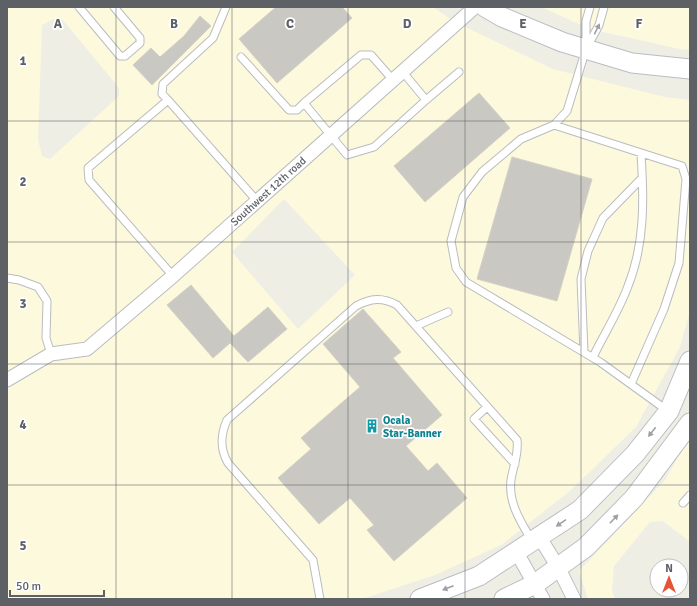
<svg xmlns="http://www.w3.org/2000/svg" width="697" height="606" font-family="Signika,sans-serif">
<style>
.commercial{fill:#fdf9dc;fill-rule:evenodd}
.building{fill:#cac8c2;stroke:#d4d0c4}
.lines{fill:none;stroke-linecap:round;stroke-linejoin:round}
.lane-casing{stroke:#babcc1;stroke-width:9}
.street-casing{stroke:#babcc1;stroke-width:15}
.secondary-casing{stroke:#bbbdc3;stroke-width:21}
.lane{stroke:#fff;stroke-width:7}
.street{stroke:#fff;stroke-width:13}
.secondary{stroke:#fff;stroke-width:19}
.oneway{fill:#9ea0a3}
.grid{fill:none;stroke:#5d6065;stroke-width:1;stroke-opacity:0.55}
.labels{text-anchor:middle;stroke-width:3.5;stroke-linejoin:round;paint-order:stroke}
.street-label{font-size:11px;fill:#5d6065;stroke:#fff}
.culture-label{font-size:11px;font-weight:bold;fill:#0d838f;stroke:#fff;text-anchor:start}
.grid-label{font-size:13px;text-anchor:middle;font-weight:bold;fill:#5d6065;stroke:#fff;stroke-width:3.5;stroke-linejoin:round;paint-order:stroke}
</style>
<rect width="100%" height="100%" fill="#efeee5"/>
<path class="commercial" d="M7 7H433L455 22 553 69 665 97 690 100V311L680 347 636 427 570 491 501 545 435 575 362 599H7ZM54 19 63 20 119 88V96L50 159 42 156 38 139 42 25ZM284 199 355 275 298 329 232 252Z
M541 7H690V49L684 50 590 29Z
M690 437V542L663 521 650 522 614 566 612 591 615 599H588L579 571 665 480Z"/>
<path class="building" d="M276 7H342L352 18 277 83 239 39Z
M200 16 211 26 152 85 133 65 151 48 160 57 184 36Z
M479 93 510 128 425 202 394 166Z
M512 157 592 179 557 301 477 279Z
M191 285 234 336 268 307 287 329 248 362 230 343 213 358 167 305Z
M363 309 401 352 393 358 442 415 406 446 428 471 437 463 467 498 394 561 367 530 374 525 350 498 319 524 278 478 311 449 301 438 360 387 323 344Z"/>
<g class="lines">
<g class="lane-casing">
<path id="lane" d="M79 7 120 56H125L140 43V38L114 7
M604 7 599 25 586 49 567 111 554 125 521 139 482 172 463 197 451 241 456 268 466 282 600 362 668 411
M586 47V21L590 7
M241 57 289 110H297L304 103
M402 71 426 100 459 72
M393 80 371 55H361L304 103 347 155 374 147 426 100
M168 100 162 94 163 84 213 38 226 7
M554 125 682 166 686 179 679 263 664 309 631 384
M173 276 89 180 88 168 168 100 257 201
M7 278 19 280 38 287 47 301 46 338 51 354
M416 326 448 312
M584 352 581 279 588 251 603 218 642 178
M593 357C604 334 619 311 628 286 645 244 644 198 641 154
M487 407 474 419 515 464
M683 503 690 495
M320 599 313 560 228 463C220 449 220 436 227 420L356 306C371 298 382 297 397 305L517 440C519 454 513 467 511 480 508 503 521 522 532 541"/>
</g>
<g class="street-casing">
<path id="street" d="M7 380 51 354 87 349 173 276 475 7
M540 538 558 567 574 599
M517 553 543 599"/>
</g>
<g class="secondary-casing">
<path id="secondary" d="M485 7 502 17 562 42 632 63 690 69
M420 599 479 576 580 510 635 454 669 411 690 361
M504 599 535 584 586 547 634 498 690 423"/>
</g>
<use href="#lane" class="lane"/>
<use href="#street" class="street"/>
<use href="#secondary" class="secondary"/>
</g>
<defs><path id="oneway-solid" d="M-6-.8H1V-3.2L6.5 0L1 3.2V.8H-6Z"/></defs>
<g class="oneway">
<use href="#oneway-solid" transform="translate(597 29) rotate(-64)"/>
<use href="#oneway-solid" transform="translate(652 432) rotate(128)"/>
<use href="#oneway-solid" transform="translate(614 519) rotate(-46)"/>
<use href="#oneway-solid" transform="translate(561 523) rotate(146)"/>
<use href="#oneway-solid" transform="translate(448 588) rotate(159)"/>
</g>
<path class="grid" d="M116 7V599M232 7V599M348 7V599M465 7V599M581 7V599M7 121H690M7 242H690M7 364H690M7 485H690"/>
<defs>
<g id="building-bare" transform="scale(1.08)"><path d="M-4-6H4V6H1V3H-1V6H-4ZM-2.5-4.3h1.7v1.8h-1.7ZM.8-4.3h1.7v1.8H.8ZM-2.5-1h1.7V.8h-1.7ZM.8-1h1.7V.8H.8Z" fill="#0f9aa8" stroke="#fff" stroke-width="2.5" paint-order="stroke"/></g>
</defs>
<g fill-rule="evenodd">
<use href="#building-bare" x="372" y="426"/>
</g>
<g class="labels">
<g class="street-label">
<text transform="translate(268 191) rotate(-42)" y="4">Southwest 12th road</text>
</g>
<g class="culture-label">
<text x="383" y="424">Ocala<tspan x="383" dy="13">Star-Banner</tspan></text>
</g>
</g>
<g class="grid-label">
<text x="58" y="28">A</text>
<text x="174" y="28">B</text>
<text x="290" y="28">C</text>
<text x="407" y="28">D</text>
<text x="523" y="28">E</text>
<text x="639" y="28">F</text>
<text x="23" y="65">1</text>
<text x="23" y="186">2</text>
<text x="23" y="308">3</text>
<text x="23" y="429">4</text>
<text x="23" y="550">5</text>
</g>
<rect width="697" height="606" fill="none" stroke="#5d6065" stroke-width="16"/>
<g transform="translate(669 578)"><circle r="19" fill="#ffffff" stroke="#bebfc1"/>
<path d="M0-3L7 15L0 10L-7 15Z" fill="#e45536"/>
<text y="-6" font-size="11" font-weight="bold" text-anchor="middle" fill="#5d6065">N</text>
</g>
<path d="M10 590v6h94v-6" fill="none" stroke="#5d6065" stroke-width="2"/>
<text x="16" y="590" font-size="12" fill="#5d6065" stroke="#ffffff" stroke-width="3" paint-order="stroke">50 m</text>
</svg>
